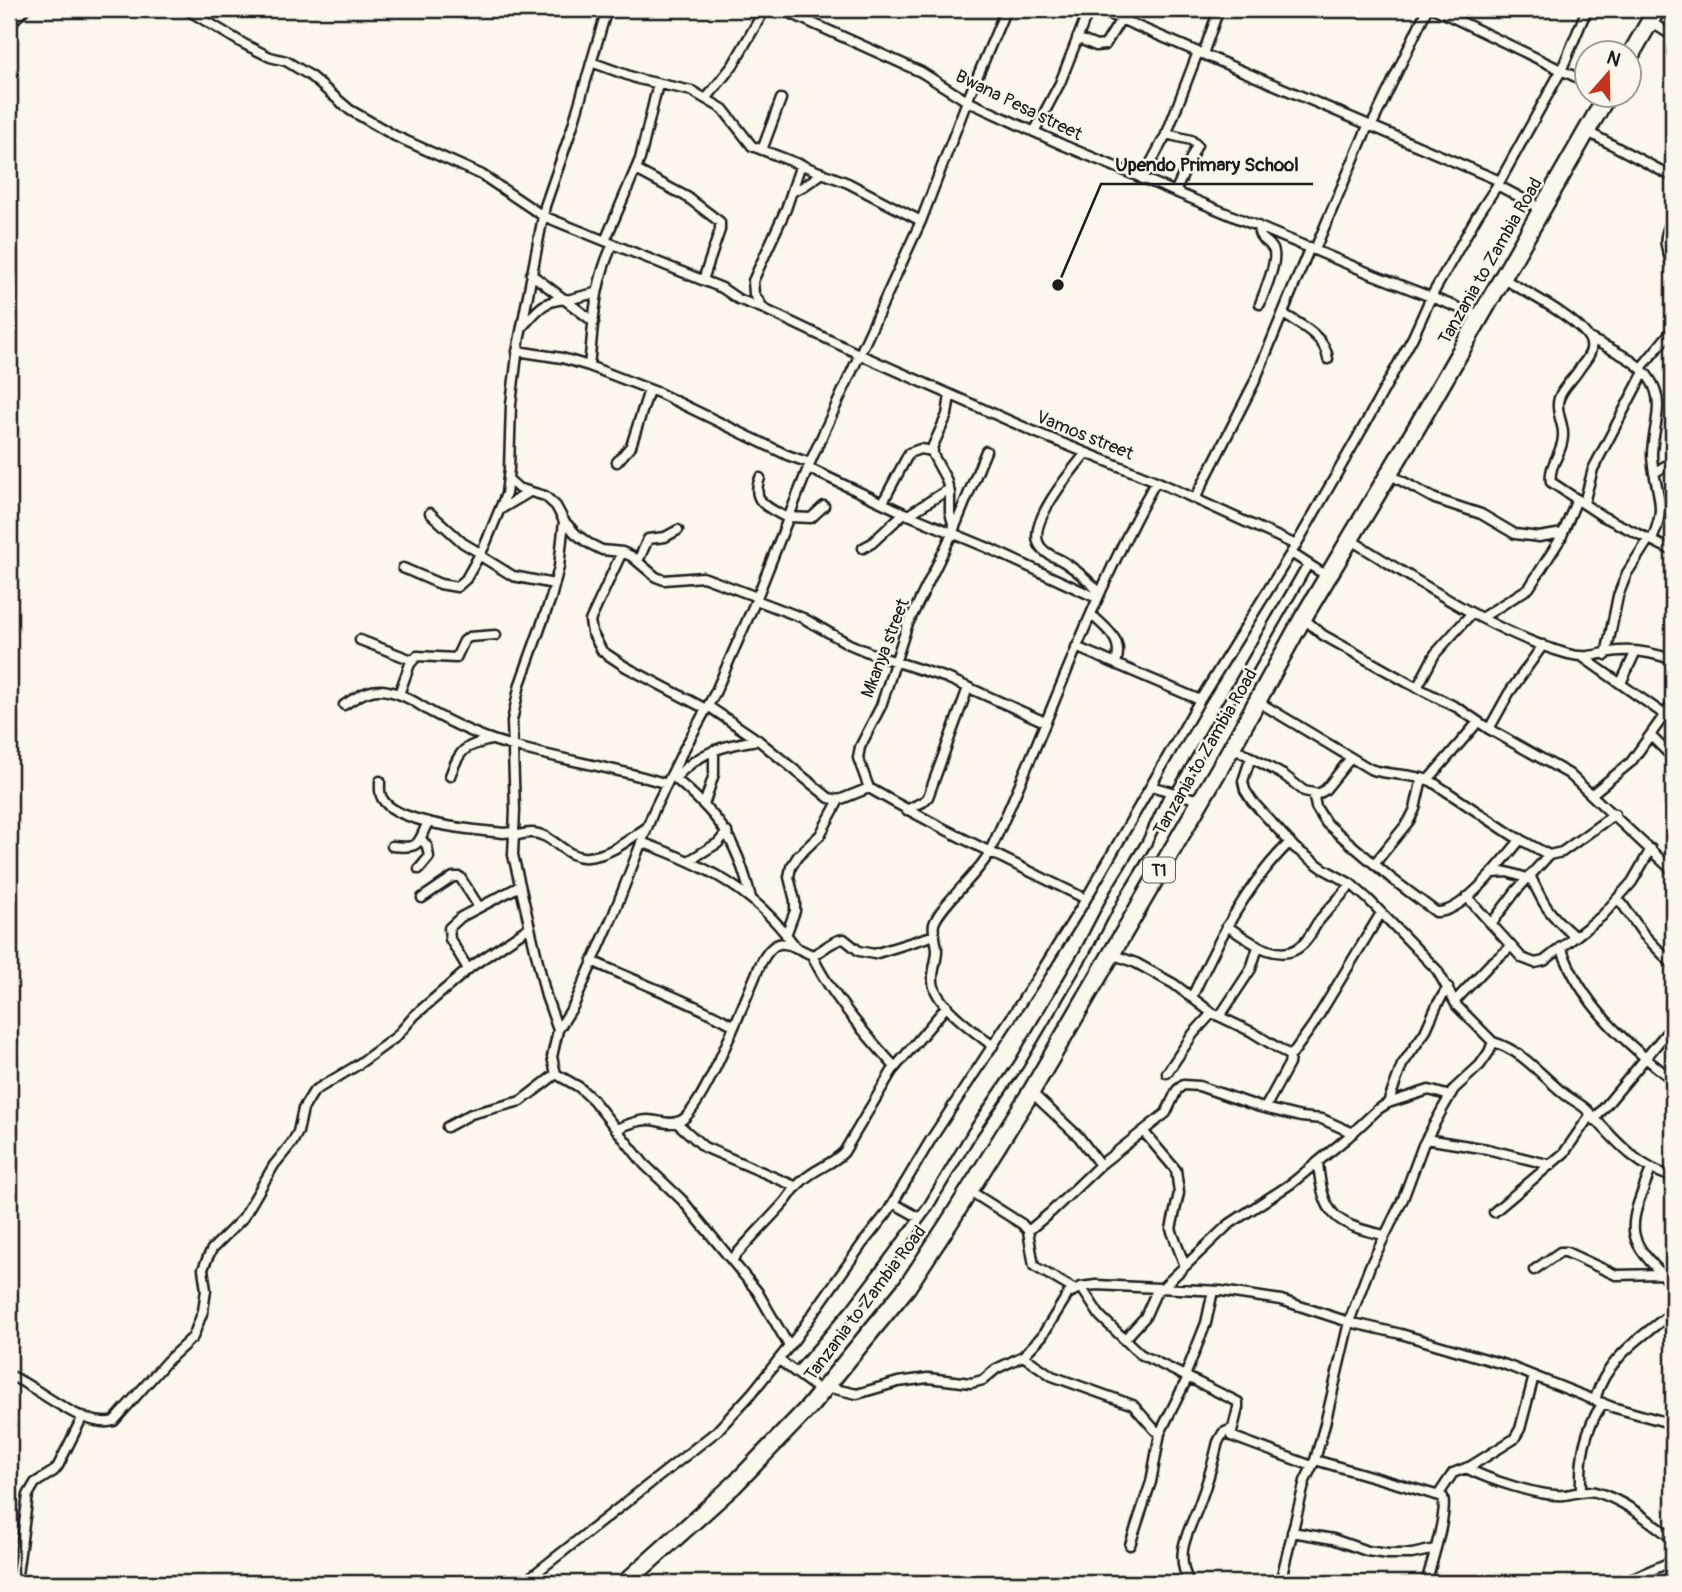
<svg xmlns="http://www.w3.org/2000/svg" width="1682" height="1592" font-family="Pangolin,sans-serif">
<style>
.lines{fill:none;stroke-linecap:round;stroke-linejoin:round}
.street-casing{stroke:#1c1c1c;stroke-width:13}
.highway-casing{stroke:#1c1c1c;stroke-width:21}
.street{stroke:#fbf7ec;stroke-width:8}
.highway{stroke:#fbf7ec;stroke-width:16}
.labels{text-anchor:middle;stroke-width:5;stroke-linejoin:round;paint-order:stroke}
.shield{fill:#fbf7ec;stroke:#5f5e5a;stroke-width:2}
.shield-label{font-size:16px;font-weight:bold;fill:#1c1c1c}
.street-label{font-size:18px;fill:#1c1c1c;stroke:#fbf7ec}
.leader{fill:none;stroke:#1c1c1c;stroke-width:2.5}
.callout-dot{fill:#1c1c1c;stroke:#fbf7ec;stroke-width:2.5}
.callout-label{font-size:19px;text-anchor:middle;font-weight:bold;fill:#1c1c1c;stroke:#fbf7ec;stroke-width:5;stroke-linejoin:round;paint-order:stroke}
</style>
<rect width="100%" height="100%" fill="#fbf7ec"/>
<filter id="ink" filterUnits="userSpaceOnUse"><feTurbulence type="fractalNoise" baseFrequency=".0143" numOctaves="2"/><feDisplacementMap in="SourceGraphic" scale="14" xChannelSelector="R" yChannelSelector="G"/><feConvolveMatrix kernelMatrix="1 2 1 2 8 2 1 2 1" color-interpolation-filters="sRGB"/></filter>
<g filter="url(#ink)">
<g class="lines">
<g class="street-casing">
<path id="street" d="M186 9 244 44 270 57 286 61 309 75 350 110 395 136 482 175 543 216 722 288 738 299 764 309 861 355 1037 433 1156 481 1296 545
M781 9 921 72 967 101 1063 145 1374 275 1480 316
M1097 9 1500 181
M1435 9 1588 83
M1649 21 1673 36
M9 25 25 9
M1077 38 1096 46 1105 45 1121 19
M1203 54 1219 9
M591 62 638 79 692 91 723 109 752 146 848 183 921 221
M706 99 733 65 765 9
M1371 127 1427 9
M1586 131 1673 177
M1034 132 1060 83 1089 9
M1166 134 1191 140 1197 145 1175 192
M762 150 781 99
M636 170 687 197 720 222V230L703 280
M1142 179 1167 133 1198 52
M1497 185 1542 209
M792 192 804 186 823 173
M1673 218C1662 239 1664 244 1673 266
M1258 226C1259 242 1267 238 1273 249 1279 260 1264 292 1260 304
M605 241 640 159 658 84
M1315 249 1368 126
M531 274 594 322
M1502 278C1522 290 1588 323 1591 344 1593 353 1585 361 1580 368 1574 379 1558 391 1558 404 1557 415 1564 425 1563 436 1563 453 1548 465 1551 482L1602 516 1673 551
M567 300 595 293
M764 309 754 294 753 281 786 209 801 164
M1283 314C1300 324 1326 337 1328 359
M523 326C538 310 542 301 566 299
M1589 338C1610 349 1639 360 1651 381 1666 404 1652 430 1652 455 1652 473 1660 491 1660 509 1660 520 1656 530 1652 540
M517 351 562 358 589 366 659 393 787 455 810 463
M589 366C594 323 593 285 613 244
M1641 368 1673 329
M950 395 947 415 932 448 933 455 946 479 950 493V513L954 527
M986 451 952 534 907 626 881 706 860 747 858 758 869 788C940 829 1013 863 1086 899
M1086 453C1073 469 1025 525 1040 546 1045 555 1059 558 1067 564 1079 572 1090 582 1100 593
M617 462 631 446 649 390
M808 468 904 513 986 547 1097 598
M1654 473 1673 461
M1389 474 1435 499 1481 514 1515 534 1539 537 1563 533
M760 478C750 502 769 508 787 518
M508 479 518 488 545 496 556 506 564 521 576 534 588 543 602 550 622 552 631 556 656 577 664 580 703 577 757 597
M1195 499 1254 383 1310 247
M883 502 909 453 920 449 933 451
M1584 503 1593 469 1644 372
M501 509 528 493
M430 513 463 543 480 553
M908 515 949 489
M788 517 811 518 824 506
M1349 539C1416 579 1492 633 1568 654 1590 660 1600 652 1620 651 1637 650 1657 654 1673 660
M863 548 872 543 904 513
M622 552 590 621 592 632 602 651 626 667 706 709
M1291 553 1327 576
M479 555 513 576 554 584
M638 561 648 539 665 537 678 530
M403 568 440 584 457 587 466 579 485 545 506 494 509 469 511 404 518 347 545 206 572 128 607 9
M756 600 803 618 849 644 875 655 947 678 1045 722
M1091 614C1107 630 1124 639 1116 663
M1303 618 1323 635 1410 684 1458 708 1489 729 1569 774 1673 871
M1481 618 1529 588 1561 538 1577 499
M360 640 412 660
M1076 647 1200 700
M1606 655 1618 596 1627 573 1649 539
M1584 658 1665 715
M1621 683 1635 653
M1417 688 1435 654 1471 614
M399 694 410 664 417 656 456 658 464 641 469 637 496 635
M1257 701 1370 769C1390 776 1411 773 1431 781L1512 835 1549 855 1562 852 1615 814
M344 705C358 696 371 687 388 691 404 694 418 704 431 712 450 722 470 732 490 739 548 759 609 765 667 784
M708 706 758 740 829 798 839 800 869 788
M1489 729 1509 693 1543 645
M1651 736 1673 758
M1232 747 1285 776 1304 791 1318 794 1325 790 1350 759
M1251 757 1243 781 1245 790 1252 801 1295 848 1324 869 1351 884 1368 899 1437 970 1457 1006 1493 1042 1489 1052 1480 1065 1454 1089 1443 1108 1423 1145 1403 1199 1370 1266 1349 1322 1325 1424 1315 1460 1305 1481 1280 1583
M671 775C719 815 736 837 751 898
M450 776C460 749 464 746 491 740
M675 778C699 752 724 745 758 740
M1428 780 1478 722
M380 781C380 787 379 793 382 798 395 824 477 830 503 833L514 832
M1151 786 1199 800
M1313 793 1316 807 1326 823 1392 879 1436 912C1463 914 1504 859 1521 839
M1592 794 1631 762 1673 703
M1175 795 1308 564
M704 805 714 774V750
M906 810 923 802 928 797 968 688
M514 836C519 835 525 833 530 833 553 832 565 860 588 857 611 855 628 840 646 828
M641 842C705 865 755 890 795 946
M392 846C421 849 417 844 428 822
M690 860 718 843 727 832
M1375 863 1409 821 1415 809 1422 778
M419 869 429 857 427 846 422 840
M1493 873 1507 872 1527 878
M1530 875C1544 906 1548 913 1574 936
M1467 897 1522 958 1535 963 1544 961 1602 916 1632 882 1651 849
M422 898 453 877H460L479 907
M1618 898 1644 935 1673 965
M1491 924 1516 891 1549 855
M1227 926C1247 939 1279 966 1302 945 1309 939 1313 929 1318 922 1328 909 1341 897 1351 884
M786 935 795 911V901L789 877 791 867 798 856 820 835 839 800
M1561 947C1581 1004 1626 1044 1673 1080
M1111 954 1136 963 1174 984 1212 1013 1252 1032 1286 1053 1290 1057 1289 1064 1265 1108
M812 955C829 993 867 1036 895 1067
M592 961C639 983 688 1000 733 1025
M468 969 450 939 449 928 461 917 520 886
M1192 997C1218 941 1245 886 1290 842
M1455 1001 1490 964 1511 947
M1220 1016 1251 969 1258 947
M558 1030 546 996 513 855 515 810 512 721 520 684 551 598 559 567 564 521
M1493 1042C1524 1051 1542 1077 1567 1096 1574 1101 1583 1105 1589 1112 1614 1139 1636 1167 1673 1177
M993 1046C975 1032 934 1004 933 981 932 971 937 961 937 950 937 942 932 932 934 924 940 905 978 875 989 853 1047 730 1089 600 1156 481
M1290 1057 1313 1025 1381 913
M1167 1073 1193 1034 1212 1013
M1031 1092 1079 1137 1100 1165
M1388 1103 1402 1065 1425 1032 1437 1005 1448 987
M1594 1120 1673 1025
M676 1122 704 1147 797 1187
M447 1127 471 1114 521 1101 556 1074
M616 1129C626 1125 637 1120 648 1120 659 1120 669 1126 680 1121 703 1112 748 991 761 963 777 933 787 944 812 955 824 951 831 940 844 939L859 951 874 954 935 935
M1143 1131 1176 1170 1179 1193 1171 1229 1185 1266
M1426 1139 1487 1149 1551 1165
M1318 1163C1323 1215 1334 1224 1384 1235
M1651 1169C1626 1233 1624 1237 1673 1285
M970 1191 1022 1224 1028 1231 1034 1266 1075 1290
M893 1203 920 1218
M1494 1212 1564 1153 1591 1114
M1028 1231 1051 1212 1100 1165 1166 1113 1177 1090 1183 1085 1199 1086 1260 1107 1301 1117 1322 1119 1353 1133
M732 1260C748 1240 766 1223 783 1204 789 1198 793 1189 800 1183 813 1169 832 1165 844 1152L892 1071 947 1006
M1534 1270 1560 1252H1566L1616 1275 1662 1274
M1081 1287 1100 1316 1140 1354 1238 1402V1408L1231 1436 1312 1466
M1161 1289 1228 1225 1292 1183 1347 1138 1377 1110 1388 1103 1429 1090 1450 1096
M1124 1340 1145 1317 1158 1288
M789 1346 757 1291 682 1200 644 1164 593 1100 579 1087 556 1074 552 1057 558 1030 574 1005 614 913 654 810 682 753 715 693 756 600 812 458 921 221 967 101 1006 9
M1023 1356 1052 1376 1133 1405 1155 1430 1160 1433 1188 1377
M779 1360 822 1392
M797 1372 853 1307 926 1210 972 1133 1019 1064 1084 954 1115 894 1147 842 1170 793
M9 1375C37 1386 83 1430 114 1421L167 1361 193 1337 203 1311 206 1290 203 1269 208 1257 212 1249 243 1218 274 1165 292 1143 298 1132 303 1109 314 1091 356 1066 396 1037 415 1015 472 966 528 928
M1185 1376 1206 1323 1213 1291
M826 1387 857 1394 898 1382 928 1378 971 1383 983 1380 996 1369 1023 1356 1042 1336 1068 1294 1081 1287 1096 1285 1221 1291 1281 1300 1349 1322 1401 1334 1506 1365 1612 1407 1673 1424
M1595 1400C1605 1360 1642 1336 1673 1312
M1315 1460 1443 1497C1448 1513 1431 1565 1426 1583
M1466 1468C1487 1479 1540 1497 1564 1495 1575 1494 1584 1489 1595 1492 1623 1499 1651 1522 1673 1539
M1581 1491C1580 1458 1584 1430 1603 1403
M1439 1494 1453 1473 1471 1466 1514 1439 1520 1429 1534 1376
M1292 1532 1333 1539 1367 1551 1388 1554H1412L1435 1549
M1130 1545 1151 1482 1160 1433
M9 1581 23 1583
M16 1582 28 1495 35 1483 54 1471 58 1466 83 1416
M523 1583 717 1431 752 1393 795 1339 863 1243 887 1213 930 1141 1041 972 1086 899 1200 700 1296 545 1364 426 1413 337 1431 297 1477 216 1500 181 1562 69 1587 9
M1189 1583C1174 1552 1188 1534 1199 1505 1207 1484 1213 1463 1218 1442L1223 1433 1232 1429
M1621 1583 1673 1561
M1671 1583 1673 1562"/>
</g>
<g class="highway-casing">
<path id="highway" d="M1630 56 1657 9
M625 1583 734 1485 810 1406 907 1287 949 1223 1031 1092 1232 747 1303 618 1417 427 1608 94"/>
</g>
<use href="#street" class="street"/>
<use href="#highway" class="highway"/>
</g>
</g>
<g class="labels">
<rect class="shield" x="1143" y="857.5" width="32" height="25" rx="5"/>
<g class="shield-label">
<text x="1159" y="876">T1</text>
</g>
<g class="street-label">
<text transform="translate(1019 105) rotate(26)" y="6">Bwana Pesa street</text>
<text transform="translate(1490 261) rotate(-60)" y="6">Tanzania to Zambia Road</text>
<text transform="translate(1085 435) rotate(22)" y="6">Vamos street</text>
<text transform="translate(885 648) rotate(-69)" y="6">Mkanya street</text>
<text transform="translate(1205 752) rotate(-60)" y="6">Tanzania to Zambia Road</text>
<text transform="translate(865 1303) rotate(-53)" y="6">Tanzania to Zambia Road</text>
</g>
</g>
<path class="leader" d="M1058 285L1101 184H1313"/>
<circle class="callout-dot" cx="1058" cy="285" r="7"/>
<g class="callout-label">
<text x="1207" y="171">Upendo Primary School</text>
</g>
<rect width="1682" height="1592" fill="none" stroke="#fbf7ec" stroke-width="35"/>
<rect x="18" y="18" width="1647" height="1557" fill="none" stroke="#1c1c1c" stroke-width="2.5" filter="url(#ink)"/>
<g transform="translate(1608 74) rotate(20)"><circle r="33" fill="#fbf7ec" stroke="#a29f99" stroke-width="2"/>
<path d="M0-5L12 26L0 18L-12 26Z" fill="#c8321e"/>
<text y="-10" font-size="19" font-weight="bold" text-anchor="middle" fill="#1c1c1c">N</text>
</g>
</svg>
